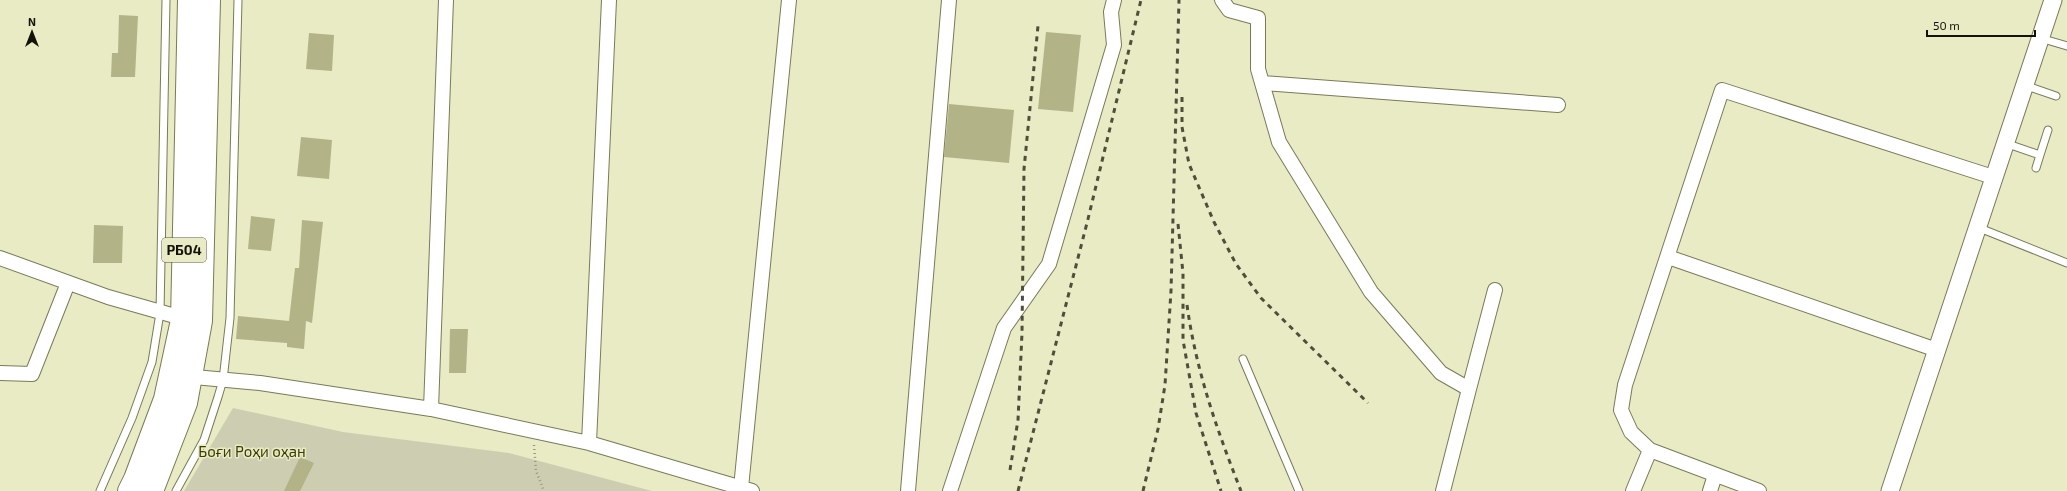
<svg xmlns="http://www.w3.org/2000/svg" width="2067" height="491" font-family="'Exo 2',sans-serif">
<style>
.green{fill:#cdceb1}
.building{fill:#b2b386}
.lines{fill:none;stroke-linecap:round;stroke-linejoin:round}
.service-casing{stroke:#797a58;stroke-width:9}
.minor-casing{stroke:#797a58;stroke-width:16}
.tertiary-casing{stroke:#797a58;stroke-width:19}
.primary-casing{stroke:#797a58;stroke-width:24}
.path{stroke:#96977b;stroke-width:2.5;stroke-dasharray:1 3;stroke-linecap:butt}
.service{stroke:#fff;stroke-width:7}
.minor{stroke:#fff;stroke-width:14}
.tertiary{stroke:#fff;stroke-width:17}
.primary{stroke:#fff;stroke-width:22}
.rail{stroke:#4e4f3b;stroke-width:3;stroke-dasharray:5 5;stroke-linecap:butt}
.labels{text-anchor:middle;stroke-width:3;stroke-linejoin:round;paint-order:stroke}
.shield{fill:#e9ebc5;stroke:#52533f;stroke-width:1}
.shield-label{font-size:14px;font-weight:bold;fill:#121206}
.park-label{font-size:15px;fill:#3c3c02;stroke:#e9ebc5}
</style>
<rect width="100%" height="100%" fill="#e9ebc5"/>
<path class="green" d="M233 408 343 432 509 453 652 491H184Z"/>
<path class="building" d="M119 15 138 16 135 77H111L112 53H118Z
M1046 32 1081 35 1073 112 1038 109Z
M309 33 334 35 332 71 306 69Z
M949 104 1014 110 1009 163 944 157Z
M301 137 332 140 329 179 297 176Z
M251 216 275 219 271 251 248 249Z
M302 220 323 222 312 323 306 321 304 349 287 347V343L236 339 238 316 289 321 295 268H299Z
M94 225 123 226 122 263H93Z
M450 329H468L466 373H449Z
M300 457 314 463 300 491H284Z"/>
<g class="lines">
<g class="service-casing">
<path id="service" d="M2040 38 2067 46
M2024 85 2056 96
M2005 143 2040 155 2048 130
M2036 168 2040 155
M1977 227 2067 263
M1243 359 1299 491
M100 491 132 418 152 362 160 313 166 0
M176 491 204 440 218 397 223 380 230 318 238 0"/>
</g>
<g class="minor-casing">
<path id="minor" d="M1222 0 1229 10 1258 18V69L1279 142 1371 292 1441 373 1469 389 1443 491
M1263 83 1558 105
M1668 257 1937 350
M0 258 108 297 189 320
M0 373 32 374 68 283
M183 376 260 383 431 409 589 443 752 491
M1469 389 1495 290
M431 409 446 0
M589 443 609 0
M1650 450 1759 491
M741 488 789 0
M908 491 949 0
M950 491 1004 328 1049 264 1114 45 1111 12 1114 0
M1633 491 1650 450 1631 432 1621 410 1625 385 1722 90 1993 177
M1710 491 1715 475"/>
</g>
<g class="tertiary-casing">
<path id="tertiary" d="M1890 491 2053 0"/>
</g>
<g class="primary-casing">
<path id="primary" d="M129 491 135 479 165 399 182 320 189 0
M152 491 186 403 201 321 209 0"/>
</g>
<path class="path" d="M534 445 536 471 544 491"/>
<use href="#service" class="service"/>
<use href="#minor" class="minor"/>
<use href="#tertiary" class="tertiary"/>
<use href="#primary" class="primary"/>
<path class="rail" d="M1182 97V127L1189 164 1214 222 1236 264 1261 298 1368 403
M1178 224 1183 273V340L1196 413 1221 491
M1187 305C1196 371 1217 430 1241 491
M1010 470 1018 420 1022 333 1024 169 1038 26
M1018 491 1088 219 1141 0
M1143 491 1158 429 1165 385 1171 291 1179 0"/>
</g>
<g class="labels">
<rect class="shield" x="162" y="238" width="44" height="24" rx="3"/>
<g class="shield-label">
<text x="184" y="255">РБ04</text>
</g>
<g class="park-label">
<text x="252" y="457">Боғи Роҳи оҳан</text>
</g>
</g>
<g transform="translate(32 32)" stroke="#e9ebc5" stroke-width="3" paint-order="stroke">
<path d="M0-3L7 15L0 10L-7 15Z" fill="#121206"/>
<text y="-6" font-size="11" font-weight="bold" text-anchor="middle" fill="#121206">N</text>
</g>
<path d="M1927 30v6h108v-6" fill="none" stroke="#121206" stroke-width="2"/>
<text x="1933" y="30" font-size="12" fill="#121206" stroke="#e9ebc5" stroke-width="3" paint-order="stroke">50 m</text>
</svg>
